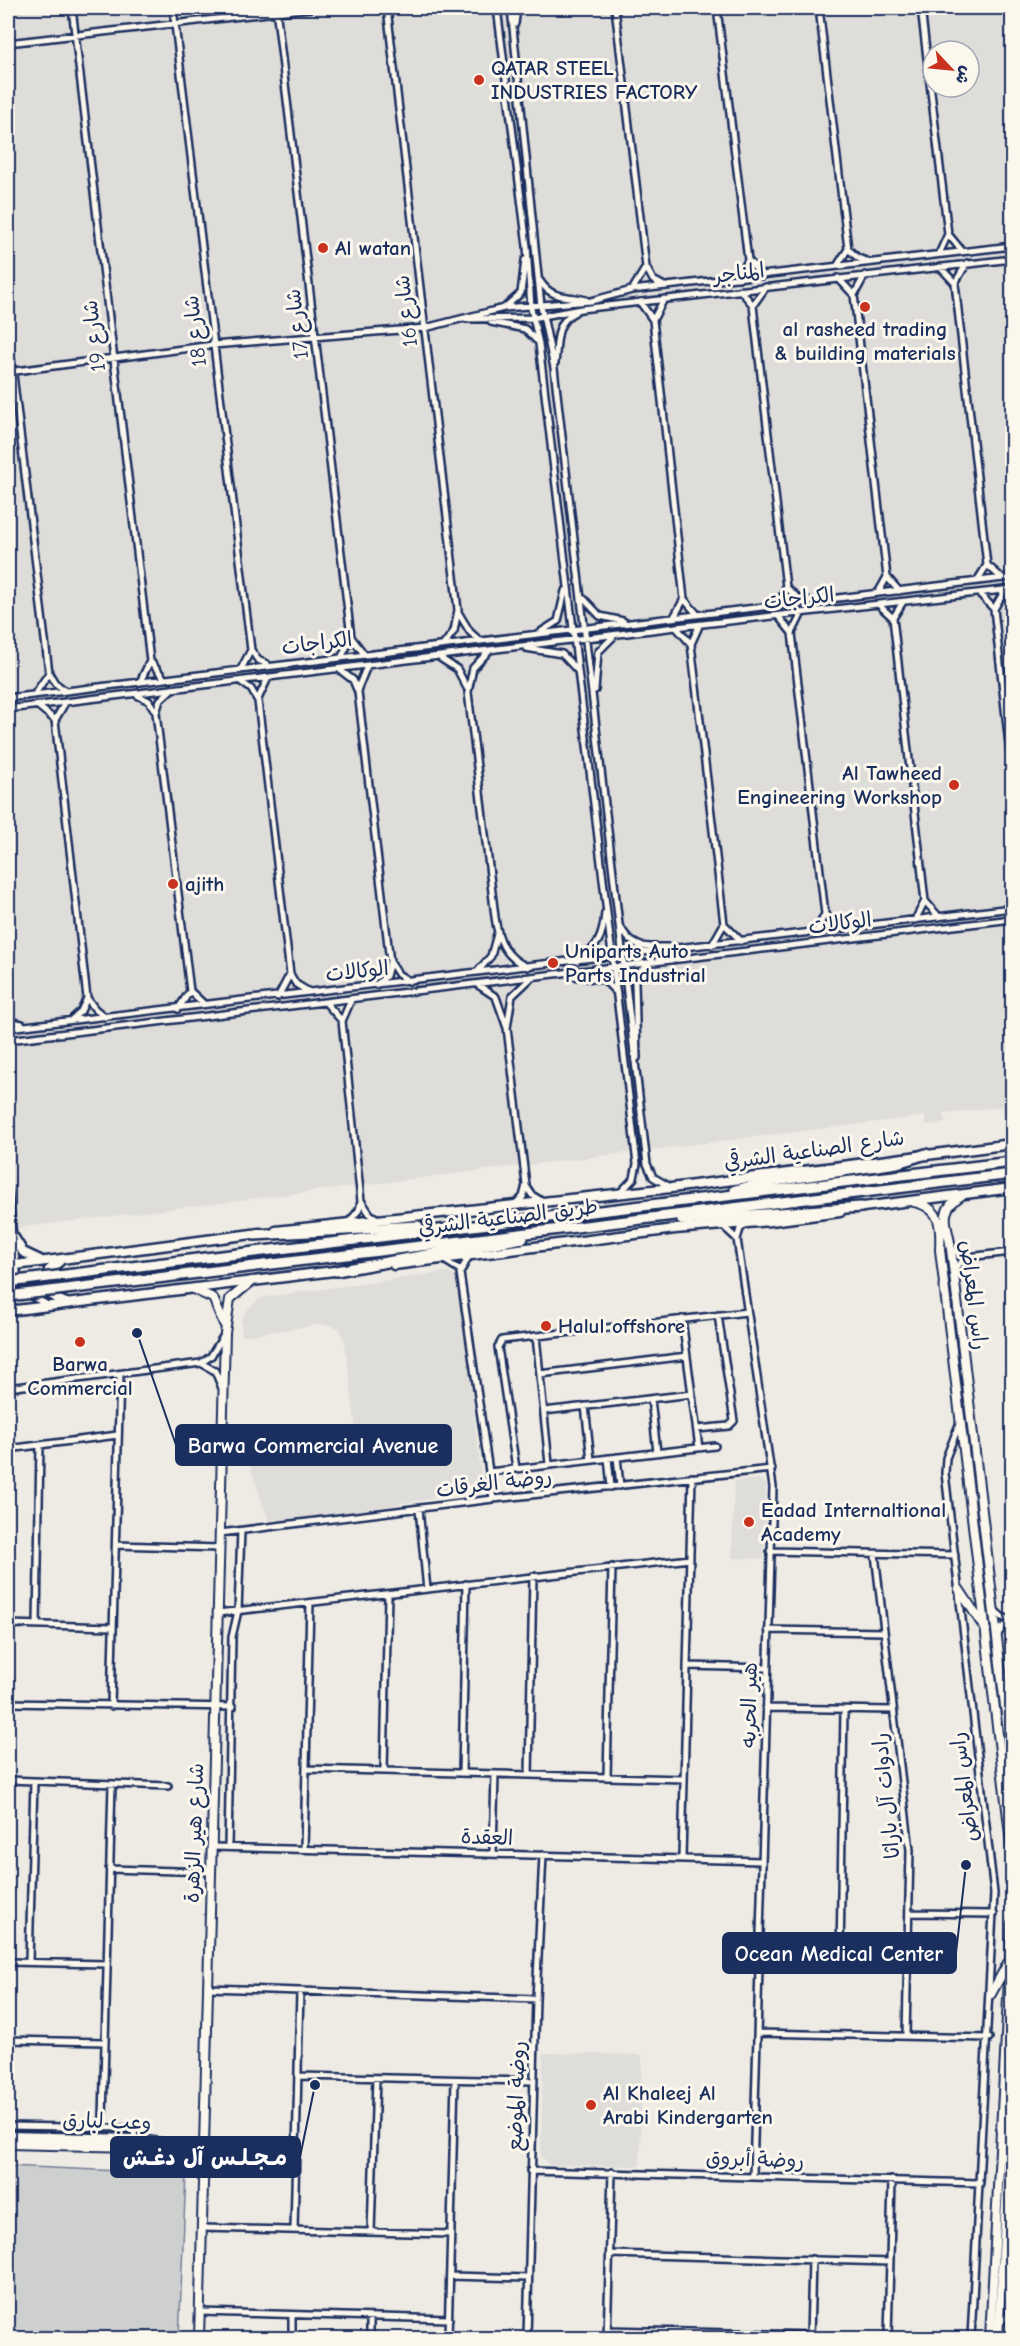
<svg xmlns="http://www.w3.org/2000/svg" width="1020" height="2346" font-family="'Comic Neue','Playpen Sans Arabic',sans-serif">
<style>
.built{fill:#deddda;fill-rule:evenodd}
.green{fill:#cecfcf;stroke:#747f96;stroke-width:1.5}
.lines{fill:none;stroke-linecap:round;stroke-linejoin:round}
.street-casing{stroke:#1b2f5e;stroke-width:10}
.secondary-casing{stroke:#1b2f5e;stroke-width:12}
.primary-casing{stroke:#1b2f5e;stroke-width:13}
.highway-casing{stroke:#1b2f5e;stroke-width:14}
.street{stroke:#fbf7ec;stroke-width:5}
.secondary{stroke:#fbf7ec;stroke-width:8}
.primary{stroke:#fbf7ec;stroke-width:8}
.highway{stroke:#fbf7ec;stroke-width:9}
.highway-bridge-casing{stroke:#1b2f5e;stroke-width:14;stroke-linecap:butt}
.highway-bridge{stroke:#fbf7ec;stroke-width:9}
.poi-dot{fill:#c8321e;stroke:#fbf7ec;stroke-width:2}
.labels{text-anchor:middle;stroke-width:6;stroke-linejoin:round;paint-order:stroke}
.poi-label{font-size:21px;font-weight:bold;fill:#1b2f5e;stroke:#fbf7ec;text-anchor:start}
.street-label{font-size:21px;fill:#1b2f5e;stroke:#fbf7ec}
.leader{fill:none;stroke:#1b2f5e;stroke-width:2}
.callout-dot{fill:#1b2f5e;stroke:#fbf7ec;stroke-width:2}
.callout{fill:#1b2f5e;stroke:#1b2f5e;stroke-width:2}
.callout-label{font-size:22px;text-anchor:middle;font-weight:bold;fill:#fff}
</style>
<rect width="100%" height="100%" fill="#eeebe4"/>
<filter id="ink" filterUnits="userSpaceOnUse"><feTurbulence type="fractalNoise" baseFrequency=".0167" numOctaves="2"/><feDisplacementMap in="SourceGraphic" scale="12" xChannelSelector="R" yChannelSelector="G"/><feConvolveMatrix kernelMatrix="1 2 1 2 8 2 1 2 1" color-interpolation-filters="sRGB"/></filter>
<g filter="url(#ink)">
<path class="built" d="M8 8H1012V1105L944 1114 945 1123 926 1125 925 1116 8 1229ZM933 51H969V87H933Z
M444 1272 452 1274 458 1281 483 1490 270 1525 247 1457 248 1447 358 1446 345 1342 339 1328 323 1324 242 1336 241 1320 246 1311 259 1299 266 1297Z
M759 1479 766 1485 764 1559 732 1558 734 1481Z
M543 2053 642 2055 640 2166 550 2165 541 2156Z"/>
<path class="green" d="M8 2166 186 2174 179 2338H8Z"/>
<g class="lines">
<g class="street-casing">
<path id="street" d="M72 8 150 661 163 677
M173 8 251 650 241 669
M276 8 351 637 364 654
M387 8 458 610 454 631 444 644
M497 8 527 246 531 308 539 344 637 1164 634 1178 621 1192
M511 8 541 306 554 368 647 1164 653 1177 670 1187
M615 8 646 267 653 280 664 286
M717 8 748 260 739 278
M819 8 848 249 837 266
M921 8 948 234 939 254
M515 24 517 8
M8 43 311 8
M948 234 962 251
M848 249 858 258 869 262
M748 260 762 276
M940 267 955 283 987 565 977 581
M838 278 854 295 887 577 899 591
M540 281C552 300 567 295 586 300
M955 283 967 263
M632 290 646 267
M740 290 753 305 755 324 786 587 779 605
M854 295 865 275
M664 299 653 320 684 599 697 614
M640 302 653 320
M753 305 766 287
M504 308 521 293 525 260
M466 319 532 318 581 309 1012 259
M491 322 525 329 536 340
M8 333 49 673 55 683 63 689
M555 363C558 343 554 323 575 312
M8 372 213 345 425 328 504 308 591 301 632 290 1012 246
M987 565 1002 578
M786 587 802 602
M878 593 887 577
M979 593 994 609 1012 772
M584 599 600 616 623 621
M903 602 893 618 925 901 915 920
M879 605 893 618
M994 609 1005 590
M458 612 470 632 479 640
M674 617 684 599
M779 617 792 633 825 914 816 932
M700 624 691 644 724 924 712 945
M676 627 691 644
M542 631 558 621 565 591
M792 633 801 615
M526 648 562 654 577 670
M251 650 258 660 267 664
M489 651 473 668 468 692 495 917C498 940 505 958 528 967
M342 656 351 638
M440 658 457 669 467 688
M340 670 353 680 358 692 390 962 386 976 376 985
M141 680 150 661
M240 681 251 689 258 701 290 974 296 984 309 992
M358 688 367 666
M172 689 160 700 156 713 190 991 204 1004
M595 690 598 652 613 637
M36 692 49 673
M137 695 149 701 156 712
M8 698 1012 577
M258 699 268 678
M65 703 55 720 87 998 95 1009 105 1017
M38 706 55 720
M8 709 676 627 1012 589
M925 901 939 917
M825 914 839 929
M724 924 741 941
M621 928C635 953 650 946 675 947
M577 961C598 948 603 937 605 913
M391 963 398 974 409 981
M477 972 491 956 497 934
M573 976 604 980 617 993
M478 985 496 997 507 1028 526 1185 523 1197 515 1204
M278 997 290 974
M326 1003 342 1021
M178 1009 190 991
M71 1020 81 1011 87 998
M8 1021 22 1024
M8 1028 1012 908
M507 1028 512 996 530 979
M8 1040 1012 919
M637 1058 635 982 640 971 648 965
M526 1186 532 1195 540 1200
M8 1190 17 1272 14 1283 8 1293
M362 1202 370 1214 378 1219
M349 1222 359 1210 361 1201 342 1021 351 1000
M746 1224 740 1229 737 1239 773 1487 753 2175
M723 1226 737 1239
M951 1249 967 1257
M469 1256 460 1273 493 1499
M444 1260 460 1270
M954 1269 967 1257 1012 1252
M8 1272 20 1290 46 1304
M682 1319 699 1448
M536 1336 549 1464
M201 1363 215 1371 222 1388
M540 1374 687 1356
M8 1388 201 1363 211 1356 224 1335
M651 1399 657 1452
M585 1406 591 1460
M544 1411 692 1394
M960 1422 946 1458 945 1473 994 1893 971 2338
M697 1429 729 1426 734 1421 718 1315
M8 1449 118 1435
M617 1457 620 1486
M608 1458 611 1487
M516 1468 498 1347 502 1340 747 1312
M489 1472 715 1446
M419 1509 427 1589
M220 1533 493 1499 772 1469
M116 1545 219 1548
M770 1551 955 1555
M875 1554 910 1850 906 2036
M994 1610 1002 1617 1012 1621
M218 1613 690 1559
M8 1624 113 1627
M37 1625 40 1445
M768 1630 884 1632
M997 1636 1002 1628 1012 1621
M688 1666 767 1668
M8 1703 233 1707
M111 1706 120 1374
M766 1708 893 1710
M306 1769 684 1779
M384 1771 388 1594
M462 1773 466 1584
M529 1775 533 1576
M607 1777 612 1567
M8 1780 168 1786
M212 1847 762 1861
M228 1847 232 1637 238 1611 241 1531
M304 1849 310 1603
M493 1853 495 1774
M682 1858 692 1477
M109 1869 211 1872
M910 1913 994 1914
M760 1954 909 1957
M840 1955 844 1710
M8 1962 107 1964
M29 1962 34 1781
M208 1988 536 1999
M758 2033 989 2038
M8 2040 105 2042
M298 2076 533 2081
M8 2126 127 2128 134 2131 135 2139
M98 2129 103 2118 112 1784
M530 2171 980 2183
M202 2228 450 2234
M294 2230 300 1991
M371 2232 376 2078
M610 2254 890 2262
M450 2276 528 2278
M200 2312 449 2319
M1000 2323 1012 2312
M607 2330 810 2335
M292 2338V2315
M370 2338V2317
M448 2338 455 2080
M527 2338 536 1999 543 1855
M607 2338 612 2172
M810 2338 812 2259
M888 2338 892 2180"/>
</g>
<g class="secondary-casing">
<path id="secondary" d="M962 1195C936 1212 948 1224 951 1249L1012 1765
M914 1202C942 1208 941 1227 940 1250L1012 1851
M193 1289 213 1298 224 1324
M959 1589 986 1630
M991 1994 1008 1963
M8 2136 135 2139 171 2144
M8 2144 176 2148 191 2151 204 2161
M199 2338 225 1333 230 1299 252 1281
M990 2338 1012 1923
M998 2338 1012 2102"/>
</g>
<g class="primary-casing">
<path id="primary" d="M855 1208 1012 1188
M276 1231 671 1188 1012 1144
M13 1236 23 1252 40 1260
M60 1261 49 1270C41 1287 49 1297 66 1303
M394 1265 675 1229 771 1221 840 1212
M8 1266 260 1233
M8 1311 342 1270"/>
</g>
<g class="highway-casing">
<path id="highway" d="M735 1190 768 1182 897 1163 926 1154
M682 1220 861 1207
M254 1235 418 1226
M263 1251 1012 1162
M264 1265 1012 1174
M336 1271 523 1238"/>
</g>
<use href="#street" class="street"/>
<use href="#secondary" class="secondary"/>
<use href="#primary" class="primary"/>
<use href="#highway" class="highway"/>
<g class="highway-bridge-casing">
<path id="highway-bridge" d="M8 1282 263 1251
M8 1296 264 1265"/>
</g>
<use href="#highway-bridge" class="highway-bridge"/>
</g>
</g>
<g class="poi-dot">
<circle cx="479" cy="80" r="6"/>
<circle cx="323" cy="248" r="6"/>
<circle cx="865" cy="307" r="6"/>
<circle cx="954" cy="785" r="6"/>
<circle cx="173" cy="884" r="6"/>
<circle cx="553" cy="963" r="6"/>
<circle cx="546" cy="1326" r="6"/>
<circle cx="80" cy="1342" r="6"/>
<circle cx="749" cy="1522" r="6"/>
<circle cx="591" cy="2105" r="6"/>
</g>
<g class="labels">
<g class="poi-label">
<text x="491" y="75">QATAR STEEL<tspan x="491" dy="24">INDUSTRIES FACTORY</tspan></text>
<text x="335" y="255">Al watan</text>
<text x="865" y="336" text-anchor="middle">al rasheed trading<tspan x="865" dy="24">&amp; building materials</tspan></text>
<text x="942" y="780" text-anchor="end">Al Tawheed<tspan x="942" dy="24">Engineering Workshop</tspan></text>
<text x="185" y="891">ajith</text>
<text x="565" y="958">Uniparts Auto<tspan x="565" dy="24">Parts Industrial</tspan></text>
<text x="558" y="1333">Halul offshore</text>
<text x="80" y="1371" text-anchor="middle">Barwa<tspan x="80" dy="24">Commercial</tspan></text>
<text x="761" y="1517">Eadad Internaltional<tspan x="761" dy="24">Academy</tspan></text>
<text x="603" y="2100">Al Khaleej Al<tspan x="603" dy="24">Arabi Kindergarten</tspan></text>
</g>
<g class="street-label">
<text transform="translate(739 273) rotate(-7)" y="7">المناجر</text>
<text transform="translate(406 311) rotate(-97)" y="7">شارع 16</text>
<text transform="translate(297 324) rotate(-97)" y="7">شارع 17</text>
<text transform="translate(195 331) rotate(-97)" y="7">شارع 18</text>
<text transform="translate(94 336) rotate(-97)" y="7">شارع 19</text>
<text transform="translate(799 598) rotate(-6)" y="7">الكراجات</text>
<text transform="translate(317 643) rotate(-7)" y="7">الكراجات</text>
<text transform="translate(840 923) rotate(-7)" y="7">الوكالات</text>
<text transform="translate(357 971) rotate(-6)" y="7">الوكالات</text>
<text transform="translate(814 1150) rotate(-8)" y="7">شارع الصناعية الشرقي</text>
<text transform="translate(508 1217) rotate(-7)" y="7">طريق الصناعية الشرقي</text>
<text transform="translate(974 1295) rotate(83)" y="7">راس المعراض</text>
<text transform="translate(494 1483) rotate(-7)" y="7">روضة الغرقات</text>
<text transform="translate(749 1705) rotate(-89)" y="7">هير الحربه</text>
<text transform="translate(964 1787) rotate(-97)" y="7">راس المعراض</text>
<text transform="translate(886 1796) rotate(-96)" y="7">رادوات آل باراثا</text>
<text transform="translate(194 1833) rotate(-88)" y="7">شارع هير الزهرة</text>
<text transform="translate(487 1837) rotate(2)" y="7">العقدة</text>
<text transform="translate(516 2096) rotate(-88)" y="7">روضة الموضع</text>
<text transform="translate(107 2121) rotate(2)" y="7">وعب لبارق</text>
<text transform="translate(755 2159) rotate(2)" y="7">روضة أبروق</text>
</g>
</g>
<path class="leader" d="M137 1333L176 1445M966 1865L956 1953M315 2085L300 2157"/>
<g class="callout-dot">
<circle cx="137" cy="1333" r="6"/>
<circle cx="966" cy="1865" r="6"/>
<circle cx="315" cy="2085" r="6"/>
</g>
<g class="callout">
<rect x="176" y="1425" width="275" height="40" rx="6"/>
<rect x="723" y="1933" width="233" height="40" rx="6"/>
<rect x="111" y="2137" width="189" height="40" rx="6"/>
</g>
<g class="callout-label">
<text x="313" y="1453">Barwa Commercial Avenue</text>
<text x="839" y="1961">Ocean Medical Center</text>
<text x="205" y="2165">مـجـلـس آل دغـش</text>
</g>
<rect width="1020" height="2346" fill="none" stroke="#fbf7ec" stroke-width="30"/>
<rect x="15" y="15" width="990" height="2316" fill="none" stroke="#1b2f5e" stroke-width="2" filter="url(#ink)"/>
<g transform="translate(951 69) rotate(116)"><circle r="28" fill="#fbf7ec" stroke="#a1a7b3" stroke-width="1.5"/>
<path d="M0-4.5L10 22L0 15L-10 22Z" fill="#c8321e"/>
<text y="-9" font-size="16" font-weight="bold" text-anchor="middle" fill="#1b2f5e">ش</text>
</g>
</svg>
